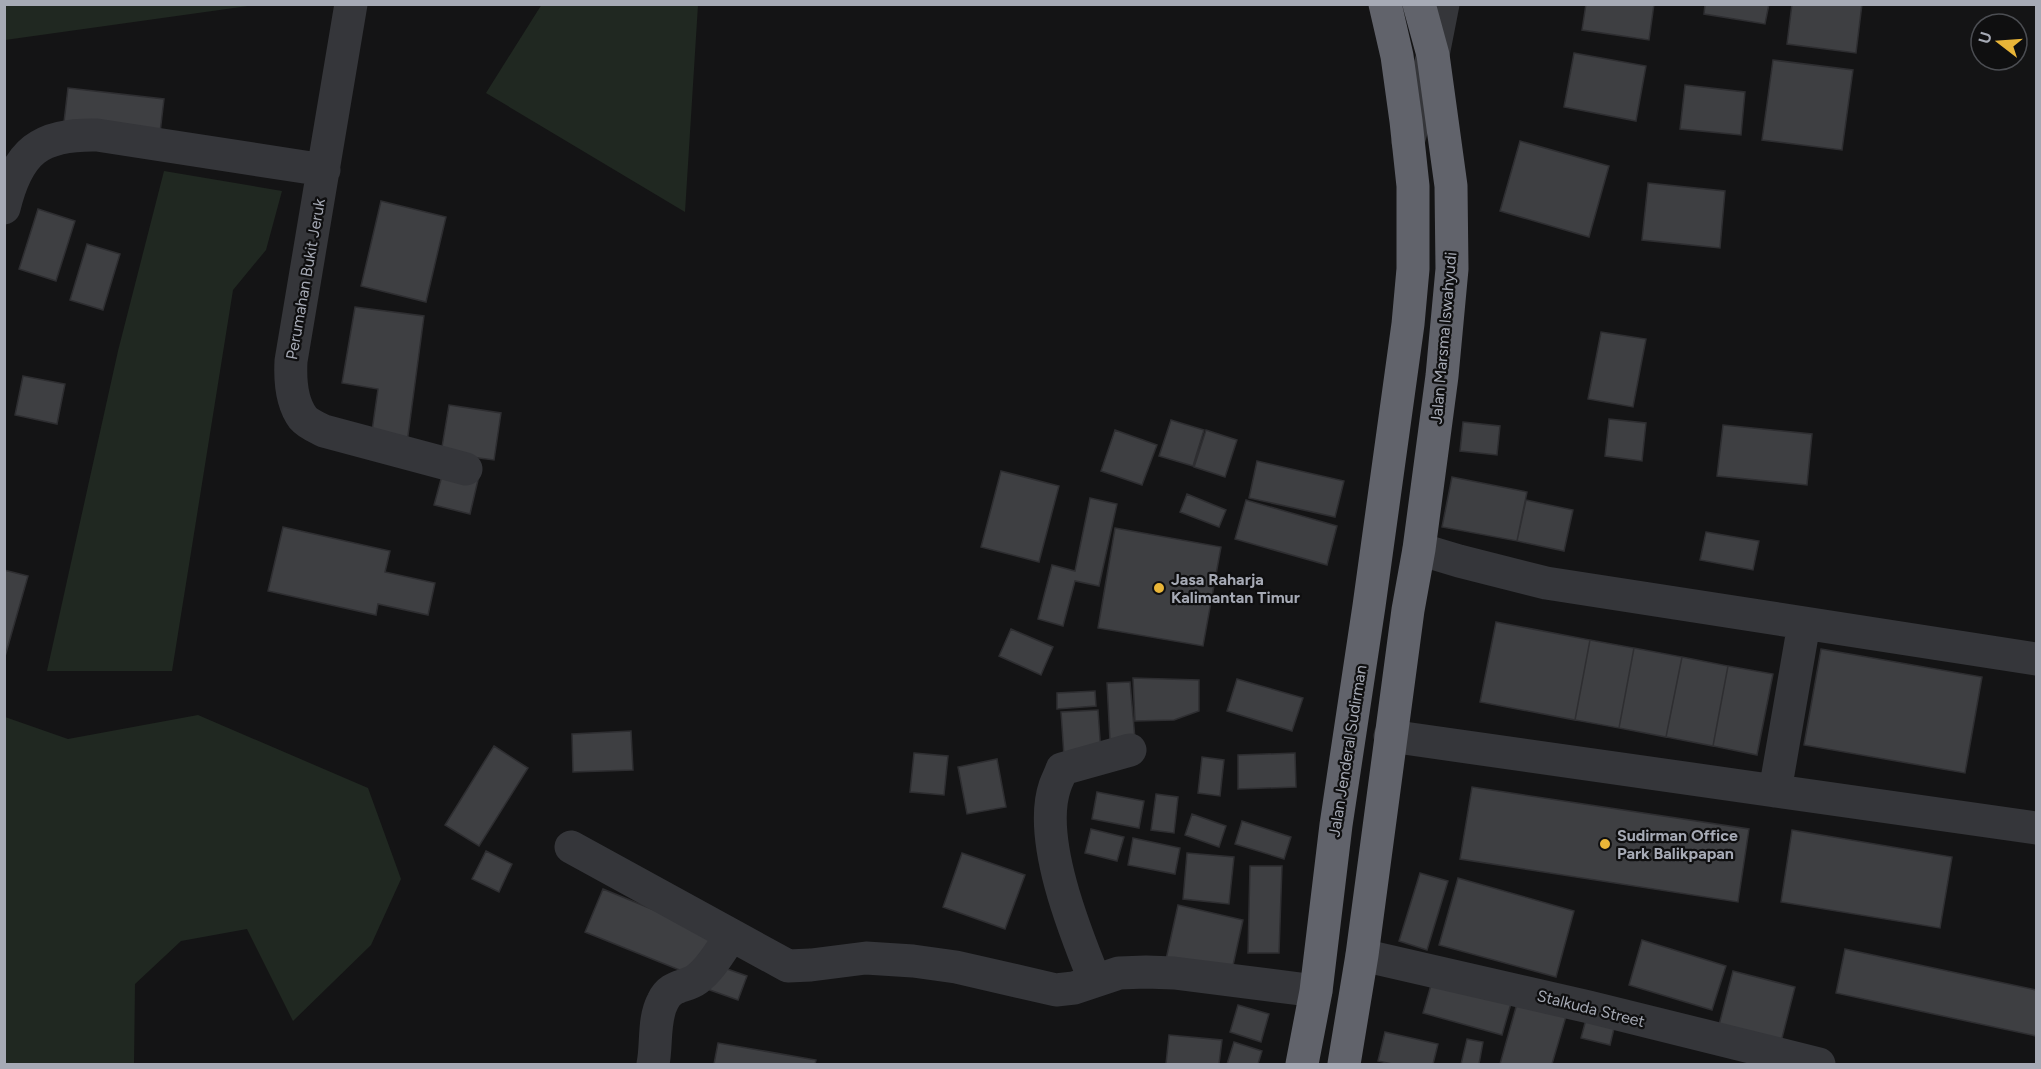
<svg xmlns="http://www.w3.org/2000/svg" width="2041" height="1069" font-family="Figtree,sans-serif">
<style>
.green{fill:#202821}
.building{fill:#3e3f42;stroke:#2e2e31;stroke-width:1.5}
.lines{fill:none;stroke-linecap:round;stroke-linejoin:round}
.minor{stroke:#35363a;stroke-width:33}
.highway{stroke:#61636b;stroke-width:33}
.poi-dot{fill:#e9b538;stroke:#0f0f10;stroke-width:2}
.labels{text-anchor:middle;stroke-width:4.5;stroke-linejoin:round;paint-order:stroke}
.street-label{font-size:16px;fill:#a6aab5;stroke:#0f0f10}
.poi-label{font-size:16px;font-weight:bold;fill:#a6aab5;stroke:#0f0f10;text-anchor:start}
</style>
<rect width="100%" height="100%" fill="#141415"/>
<path class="green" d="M247 4 248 6 5 40V5Z
M542 4 698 5 685 212 486 93Z
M164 171 282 191 266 250 233 290 172 671H47L118 351Z
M198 715 368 788 401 879 371 945 293 1021 247 929 181 941 135 984 134 1064H5V717L68 739Z"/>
<path class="building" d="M1586 4H1654L1649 40 1582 30Z
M1705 4H1769L1765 24 1704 14Z
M1792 4H1862L1856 53 1787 44Z
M1574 53 1646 66 1636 121 1564 107Z
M1773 60 1853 70 1842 150 1762 140Z
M1685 85 1745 92 1741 135 1680 129Z
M68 88 164 99 160 133 64 122Z
M1520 141 1609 166 1589 237 1500 211Z
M1648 183 1725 191 1720 248 1642 240Z
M381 201 446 217 426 302 361 286Z
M38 209 75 221 56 281 19 269Z
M87 244 120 254 103 310 70 300Z
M355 307 424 316 407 443 371 438 378 389 342 383Z
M1601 332 1646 339 1633 407 1588 399Z
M23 376 65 384 57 424 15 415Z
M449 405 501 413 494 460 441 453Z
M1609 419 1646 423 1642 461 1605 456Z
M1171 420 1204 430 1193 466 1159 456Z
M1463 422 1500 426 1497 455 1460 451Z
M1723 425 1812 434 1807 485 1717 476Z
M1115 430 1157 445 1142 485 1101 471Z
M1206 430 1237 440 1225 477 1194 467Z
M1257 461 1344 481 1335 517 1249 498Z
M1001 471 1059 486 1039 562 981 547Z
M443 472 478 480 470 514 434 505Z
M1452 477 1527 492 1517 541 1442 527Z
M1187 494 1226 510 1219 527 1180 512Z
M1090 498 1117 504 1099 586 1075 581 1063 626 1038 619 1052 565 1075 571Z
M1246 500 1337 526 1327 565 1235 539Z
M1526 500 1573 510 1564 551 1517 541Z
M283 527 390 551 385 572 435 583 428 615 378 604 376 615 268 591Z
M1115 528 1221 547 1203 646 1098 628Z
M1706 532 1759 541 1753 570 1700 560Z
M4 570 28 576 4 660Z
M1496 622 1590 640 1575 720 1480 702Z
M1011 629 1053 647 1041 675 999 656Z
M1590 640 1634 648 1619 728 1575 720Z
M1634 648 1682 657 1666 737 1619 728Z
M1821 649 1982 677 1965 773 1804 745Z
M1682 657 1728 666 1713 746 1666 737Z
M1728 666 1773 674 1757 755 1713 746Z
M1133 678 1199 680V711L1174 720 1135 721Z
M1237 679 1303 698 1292 731 1227 711Z
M1130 682 1135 739 1110 741 1107 683Z
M1095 691 1096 706 1057 709V693Z
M1098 710 1101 754 1064 756 1061 712Z
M631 731 633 770 573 772 572 734Z
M494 746 528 768 479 846 445 825Z
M914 753 948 756 944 795 910 792Z
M1295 753 1296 787 1238 789V755Z
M1202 757 1224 760 1220 796 1198 793Z
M997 759 1006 807 967 814 958 767Z
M1472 787 1749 829 1738 902 1460 859Z
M1097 792 1144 801 1139 828 1092 819Z
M1156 794 1178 797 1174 833 1151 830Z
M1192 814 1226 826 1219 847 1185 835Z
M1242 821 1291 837 1284 859 1235 844Z
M1091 829 1124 837 1117 861 1085 853Z
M1792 830 1952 857 1940 928 1781 902Z
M1133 838 1180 848 1175 874 1128 865Z
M486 851 512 864 499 892 472 879Z
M962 853 1025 875 1005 929 943 907Z
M1187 853 1234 857 1229 904 1183 899Z
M1250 866H1282L1279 953H1248Z
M1420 873 1448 881 1427 950 1399 941Z
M1458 878 1574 911 1556 977 1439 945Z
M603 889 715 935 697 977 585 932Z
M1178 905 1243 920 1230 979 1165 964Z
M1642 940 1726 966 1712 1010 1629 985Z
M1845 949 2036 990V1036L1836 993Z
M716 965 747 976 738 1000 707 989Z
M1733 971 1795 987 1781 1042 1719 1025Z
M1433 978 1512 1000 1502 1035 1423 1013Z
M1518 1000 1567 1013 1552 1064H1500Z
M1238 1005 1269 1014 1261 1042 1230 1032Z
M1588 1012 1616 1020 1610 1045 1581 1038Z
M1385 1032 1438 1044 1433 1064H1392L1378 1061Z
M1169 1035 1222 1040 1219 1064H1166Z
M1467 1039 1483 1042 1479 1064H1461Z
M1234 1042 1262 1051 1258 1064H1227Z
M718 1043 816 1060 815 1064H714Z"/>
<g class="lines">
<path class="minor" d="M351 4 291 361C290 380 291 402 303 418 308 424 318 428 324 431L466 469
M1408 142 1433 55 1443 4
M4 208C18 151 39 134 97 135L324 170
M1419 549 1459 561 1546 583 2036 659
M1390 736 2036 828
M1775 791 1804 624
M571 847 788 966 811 965 866 958 913 961 956 967 1056 990 1074 988 1119 973 1146 972 1174 973 1316 991
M1362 955 1589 1007 1819 1064
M1095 981C1075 932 1037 838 1055 786 1057 780 1060 775 1062 769L1130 750
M653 1064C657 1045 653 1019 663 1001 671 984 685 988 697 979 711 969 721 950 731 936"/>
<path class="highway" d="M1302 1064 1316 991 1336 825 1369 606 1408 324 1413 269V186L1406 121 1397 56 1385 4
M1344 1064 1362 955 1408 610 1419 549 1442 376 1452 269 1451 186 1433 55 1419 4"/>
</g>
<g class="poi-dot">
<circle cx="1159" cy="588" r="6"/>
<circle cx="1605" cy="844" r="6"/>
</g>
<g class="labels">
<g class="street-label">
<text transform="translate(305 279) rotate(-80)" y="6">Perumahan Bukit Jeruk</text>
<text transform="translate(1443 338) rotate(-85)" y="6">Jalan Marsma Iswahyudi</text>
<text transform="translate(1347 751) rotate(-81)" y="6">Jalan Jenderal Sudirman</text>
<text transform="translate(1591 1008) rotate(14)" y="6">Stalkuda Street</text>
</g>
<g class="poi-label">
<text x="1171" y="585">Jasa Raharja<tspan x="1171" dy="18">Kalimantan Timur</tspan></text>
<text x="1617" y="841">Sudirman Office<tspan x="1617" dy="18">Park Balikpapan</tspan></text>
</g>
</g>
<rect width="2041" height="1069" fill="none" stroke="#a6aab5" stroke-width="12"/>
<g transform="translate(1999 42) rotate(287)"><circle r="28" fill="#0f0f10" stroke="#4b4d52" stroke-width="1.5"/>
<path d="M0-4.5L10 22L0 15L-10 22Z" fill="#e9b538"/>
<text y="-9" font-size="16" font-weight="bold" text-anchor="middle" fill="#a6aab5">U</text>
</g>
</svg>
